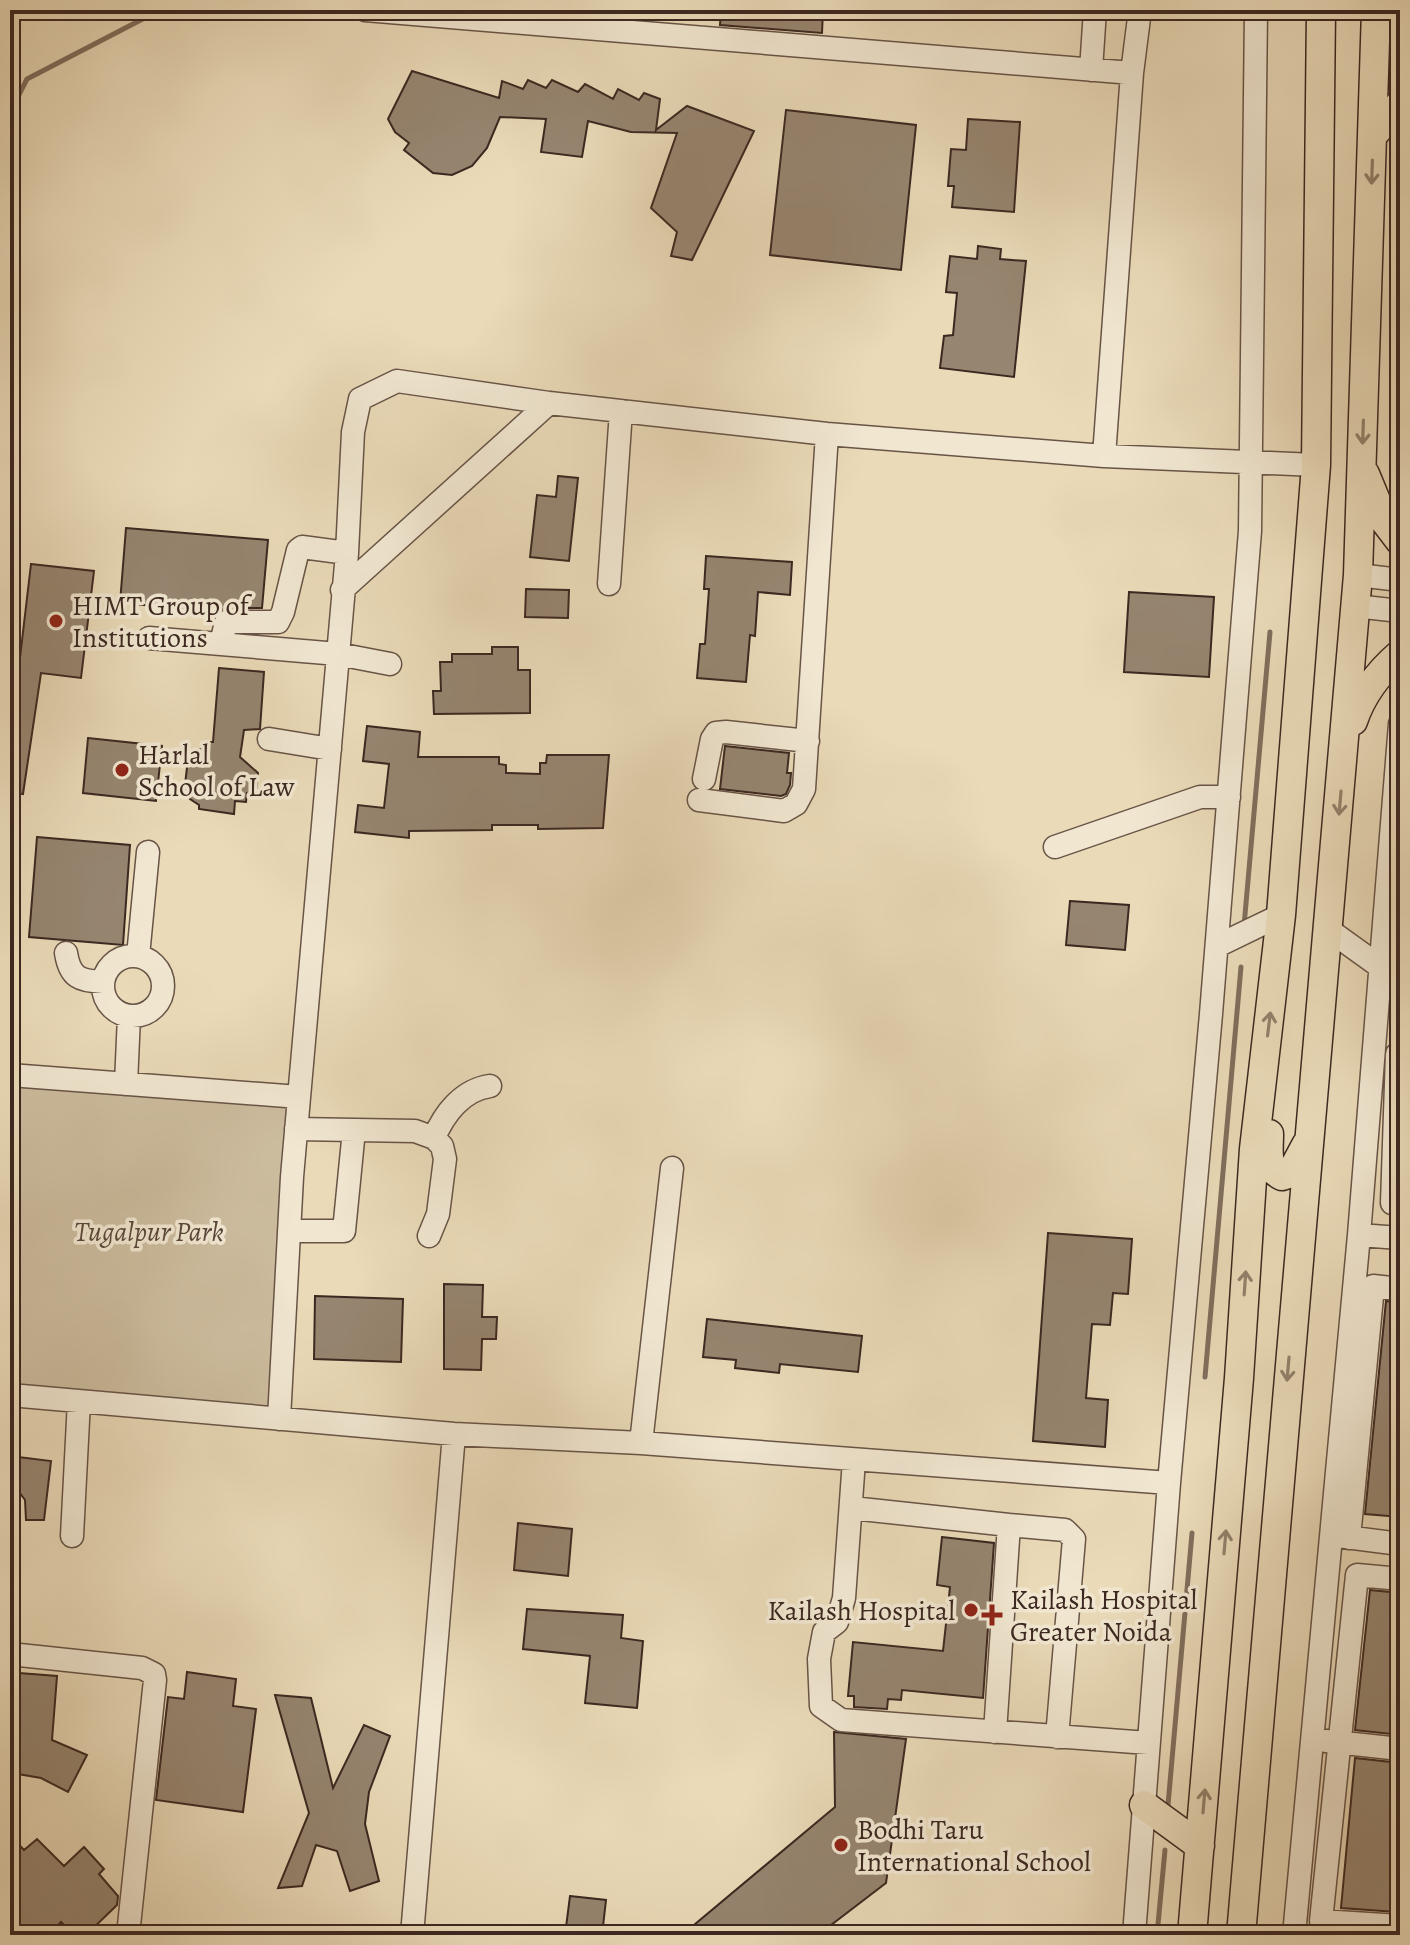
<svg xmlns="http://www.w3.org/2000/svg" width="1410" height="1945" font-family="Alegreya,serif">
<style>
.green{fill:#ccbc9e;stroke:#847260;stroke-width:2}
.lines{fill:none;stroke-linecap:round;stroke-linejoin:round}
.stream{stroke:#816e5d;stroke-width:5}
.building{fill:#968570;stroke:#3c2821;stroke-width:2}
.minor-casing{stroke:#685447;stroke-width:25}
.major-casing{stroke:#3c2821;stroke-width:31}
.minor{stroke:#f1e7d1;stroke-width:22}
.major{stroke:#eadab8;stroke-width:28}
.oneway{stroke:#93816c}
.poi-dot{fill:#8f2418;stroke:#f1e7d1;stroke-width:3}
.labels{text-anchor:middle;stroke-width:7;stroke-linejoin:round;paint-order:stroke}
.poi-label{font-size:28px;fill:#3c2821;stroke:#f1e7d1;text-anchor:start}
.park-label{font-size:28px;font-style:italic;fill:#59463a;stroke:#f1e7d1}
</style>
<rect width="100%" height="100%" fill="#eadab8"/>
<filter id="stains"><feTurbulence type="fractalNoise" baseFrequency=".0025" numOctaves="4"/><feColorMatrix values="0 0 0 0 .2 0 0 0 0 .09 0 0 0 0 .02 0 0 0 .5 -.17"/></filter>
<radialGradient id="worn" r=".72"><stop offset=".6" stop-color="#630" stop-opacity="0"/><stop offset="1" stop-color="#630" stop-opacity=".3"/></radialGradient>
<path class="green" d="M10 1075 299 1097 279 1419 10 1395Z"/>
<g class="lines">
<path class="stream" d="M10 112 27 79 160 10
M1244 926 1270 632
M1205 1377 1241 967
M1168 1805 1192 1533
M1157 1935 1165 1850"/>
</g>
<path class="building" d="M721 10H823L822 33 720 25Z
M412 71 499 98 502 81 523 89 528 80 546 88 552 80 578 92 585 84 613 99 618 89 639 100 644 93 660 99 656 130 687 106 754 131 692 260 671 256 677 232 651 208 677 133 631 132 588 121 582 157 541 152 546 119 500 117 487 148 472 166 452 175 433 173 404 150 409 143 395 132 388 119Z
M786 110 916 125 901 270 770 255Z
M968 119 1020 122 1014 212 952 207 954 186H948L951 149 966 150Z
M978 246 1001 249 1000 259 1026 261 1014 377 940 368 944 336 953 335 957 293 946 292 950 256 977 259Z
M558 476 578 478 569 561 530 557 537 495 556 497Z
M126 528 268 540 262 608H226L217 611 120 603Z
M706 556 792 562 790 595 758 592 755 636 750 635 746 682 697 678 700 644H705L709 589H704Z
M31 564 94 571 81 678 41 673 23 794 10 792V682L17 683Z
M526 589 569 590 568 618 525 617Z
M1129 592 1214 597 1209 677 1124 672Z
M492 647H518V670H530V713L434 714 433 691H441L440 662H452V654H492Z
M219 668 264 672 260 729 244 730 240 757 258 773 256 794 247 793 246 802 235 801 234 814 199 809V805L190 799 191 794 184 793 188 759 197 760 198 749 207 750 209 742H213Z
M367 726 420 732 418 757H499V764L506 765V773L540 774V763H546L547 755H609L603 828 538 829V825H492V830L409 831V838L355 832 358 805 384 808 389 764 363 761Z
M88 738 162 746 156 801 83 793Z
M725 746 789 753 787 773H791L790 785 786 794 781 796 720 789Z
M37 837 130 845 123 945 29 937Z
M1070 901 1129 905 1125 950 1066 945Z
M1048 1233 1132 1239 1128 1294 1113 1293 1110 1325 1092 1324 1086 1398 1108 1400 1105 1447 1033 1441Z
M444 1284 483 1285 482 1317H497L496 1339H482L481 1370 444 1369Z
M315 1296 403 1299 401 1362 314 1359Z
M1386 1301 1400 1303V1420L1396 1465 1400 1466V1517L1365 1514Z
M707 1319 862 1336 858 1372 780 1364 779 1373 735 1368 736 1360 703 1357Z
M10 1456 51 1461 44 1520H26L25 1500 19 1492 10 1490Z
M518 1523 572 1529 568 1576 514 1570Z
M942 1537 994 1543 983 1698 902 1690 901 1700 888 1699 887 1709 854 1707V1696H848L853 1642 943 1651 950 1587 937 1585Z
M1370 1590 1400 1593V1735L1355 1730Z
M527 1609 623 1615 621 1638 643 1641 637 1708 585 1703 590 1656 523 1649Z
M187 1672 236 1679 233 1706 256 1709 243 1812 156 1800 168 1697 184 1699Z
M19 1673 57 1676 52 1740 87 1755 68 1792 41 1778 18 1774 10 1763V1742L14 1741Z
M275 1695 311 1698 333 1788 364 1725 390 1736 369 1792 365 1824 379 1881 350 1891 337 1851 316 1845 302 1886 278 1888 309 1813Z
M834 1732 906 1739 886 1883 818 1935H682L835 1807Z
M1355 1758 1400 1763V1867L1396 1912 1341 1908Z
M10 1835 24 1850 37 1839 64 1866 84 1847 104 1869 99 1874 118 1896 117 1905 86 1935H74L61 1922 49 1935H10Z
M570 1896 606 1900 602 1935H565Z"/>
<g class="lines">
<g class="minor-casing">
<path id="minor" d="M365 10 1132 73
M1091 70 1095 10
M1104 456 1132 73 1140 10
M1358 575 1400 580
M609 584 621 411
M342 590 549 403
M1355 606 1400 611
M149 638 338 654 390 664
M221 644 226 622H278L283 612 298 550 302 547 347 553
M269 739 330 749
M704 779 712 739 716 733 726 732 808 741
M699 800 784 811 796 804 804 789 827 434
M1055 847 1200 797H1229
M1329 930 1379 966 1400 968
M1217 946 1281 915
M66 953C70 978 80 981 103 982
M138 956 148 852
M103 986a30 30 0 1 1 60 0a30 30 0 1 1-60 0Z
M10 1075 299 1097
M126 1084 129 1016
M296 1129 415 1131 434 1138 442 1146 445 1159 438 1214 429 1236
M434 1138C444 1114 462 1090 490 1086
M1392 1203 1397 1054H1400
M289 1231H344L354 1130
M1359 1235 1400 1238
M10 1395 454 1434 641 1443 1169 1483
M279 1419 292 1177 347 553 353 432 360 399 397 381 549 403 827 434 1104 456 1316 465
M641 1443 672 1168
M854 1460 844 1598 837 1622 824 1632 819 1659 821 1706 841 1720 1148 1743
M852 1508 1009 1525 995 1732
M1009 1525 1065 1530 1074 1539 1057 1737
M72 1536 79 1401
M1338 1536 1400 1544
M1349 1538 1373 1286 1400 1289
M1400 1579 1357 1575 1321 1921 1400 1926
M10 1654 142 1668 154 1674 155 1680 128 1935
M1326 1741 1400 1749
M412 1935 454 1434
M1134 1935 1169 1483 1211 1014 1250 531 1256 10
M1294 1935 1359 1235 1400 724"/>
</g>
<g class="major-casing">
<path id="major" d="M1373 135 1400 104
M1365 474 1384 520 1400 541
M1353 721C1362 694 1379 672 1400 654
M1269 1134C1269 1151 1265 1168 1282 1176L1291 1173 1306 1145
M1144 1805 1200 1846
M1192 1935 1239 1378 1254 1149 1281 915 1316 465 1321 10
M1241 1935 1358 575 1376 10"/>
</g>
<use href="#minor" class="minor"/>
<use href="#major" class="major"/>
</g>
<defs><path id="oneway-shaft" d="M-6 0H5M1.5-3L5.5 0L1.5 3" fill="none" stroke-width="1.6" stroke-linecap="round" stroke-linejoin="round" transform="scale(2)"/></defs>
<g class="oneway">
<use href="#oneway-shaft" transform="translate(1372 172) rotate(92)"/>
<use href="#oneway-shaft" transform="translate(1363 432) rotate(92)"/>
<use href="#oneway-shaft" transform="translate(1340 803) rotate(95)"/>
<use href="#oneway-shaft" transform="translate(1269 1024) rotate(-83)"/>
<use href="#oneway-shaft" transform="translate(1245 1283) rotate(-86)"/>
<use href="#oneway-shaft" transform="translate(1288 1369) rotate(95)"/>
<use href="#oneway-shaft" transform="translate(1225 1542) rotate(-85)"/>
<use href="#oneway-shaft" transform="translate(1204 1801) rotate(-85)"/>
</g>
<g class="poi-dot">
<circle cx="56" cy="621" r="8"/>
<circle cx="122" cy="770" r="8"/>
<circle cx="971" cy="1610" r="8"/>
<path d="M988 1603h8v8h8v8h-8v8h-8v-8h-8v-8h8z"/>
<circle cx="841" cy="1845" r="8"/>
</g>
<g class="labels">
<g class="poi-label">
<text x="72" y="615">HIMT Group of<tspan x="72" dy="32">Institutions</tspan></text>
<text x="138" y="764">Harlal<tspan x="138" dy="32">School of Law</tspan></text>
<text x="1010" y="1609">Kailash Hospital<tspan x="1010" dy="32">Greater Noida</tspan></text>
<text x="955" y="1620" text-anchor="end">Kailash Hospital</text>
<text x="857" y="1839">Bodhi Taru<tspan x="857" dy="32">International School</tspan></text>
</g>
<g class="park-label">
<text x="149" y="1241">Tugalpur Park</text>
</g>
</g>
<rect width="1410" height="1945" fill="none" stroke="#eadab8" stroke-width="40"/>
<rect x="12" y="12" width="1386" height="1921" fill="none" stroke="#3c2821" stroke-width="4"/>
<rect x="20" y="20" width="1370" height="1905" fill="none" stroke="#3c2821" stroke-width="2"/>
<rect width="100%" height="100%" filter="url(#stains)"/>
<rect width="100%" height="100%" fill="url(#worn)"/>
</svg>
